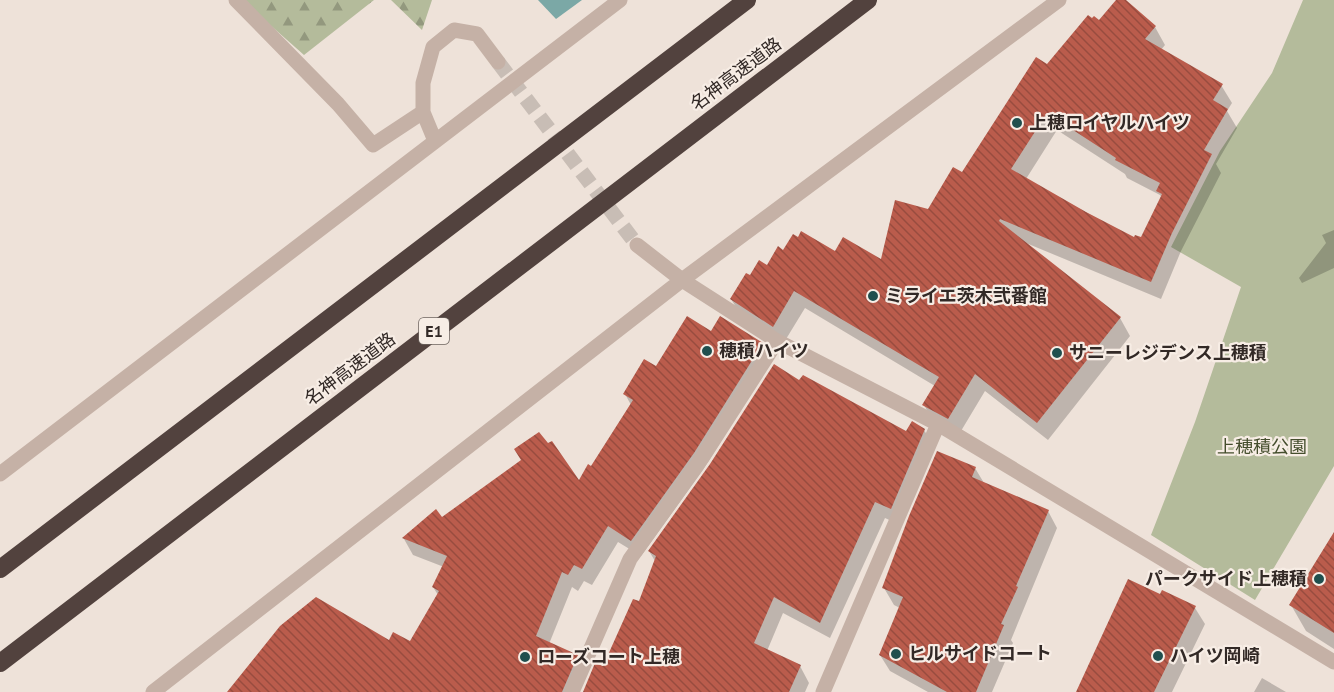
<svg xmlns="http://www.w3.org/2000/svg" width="1334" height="692" font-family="'PT Sans','Noto Sans JP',sans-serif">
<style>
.forest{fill:url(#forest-firs)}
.green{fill:#b4bb9b}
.water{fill:#7ba8a6}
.shadow{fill:#0003;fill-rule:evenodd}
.building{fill:url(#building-back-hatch);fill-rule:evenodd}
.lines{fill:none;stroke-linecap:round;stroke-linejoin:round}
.minor-tunnel{stroke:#c8bdb5;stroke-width:15;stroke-dasharray:15 8;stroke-linecap:butt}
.minor{stroke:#c5b1a6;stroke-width:15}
.highway{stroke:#52423e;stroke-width:18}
.poi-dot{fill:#204f4e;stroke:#f7ede5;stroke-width:2}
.labels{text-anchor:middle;stroke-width:4.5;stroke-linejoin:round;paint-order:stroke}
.shield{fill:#f7ede5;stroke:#6d645f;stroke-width:1.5}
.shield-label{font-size:16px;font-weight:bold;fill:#322926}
.street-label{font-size:18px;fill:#322926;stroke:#f7ede5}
.poi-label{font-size:18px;font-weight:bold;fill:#322926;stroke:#f7ede5;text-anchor:start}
.park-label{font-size:18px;fill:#454e2d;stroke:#f7ede5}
</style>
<defs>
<pattern id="forest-firs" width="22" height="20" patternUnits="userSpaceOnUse" patternTransform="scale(1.5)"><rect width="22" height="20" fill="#b4bb9b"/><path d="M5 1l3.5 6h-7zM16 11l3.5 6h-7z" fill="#93987e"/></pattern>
<pattern id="building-back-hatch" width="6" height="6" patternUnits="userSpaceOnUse" patternTransform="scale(1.5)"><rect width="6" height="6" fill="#ba5c4c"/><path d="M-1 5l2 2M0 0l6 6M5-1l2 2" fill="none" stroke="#984c3f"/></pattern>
</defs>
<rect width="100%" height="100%" fill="#eee2d9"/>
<path class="forest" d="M242 0H374L304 55Z
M391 0H432L422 30Z"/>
<path class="green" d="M1303 0H1334V466L1255 600 1151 535 1195 422 1241 287 1171 247 1220 151 1272 73Z"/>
<path class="water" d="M538 0H582L556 19Z"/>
<path class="shadow" d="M1118 0H1124L1155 27 1165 45 1161 50 1221 85 1232 103 1227 111 1237 128 1216 164 1221 173 1181 251 1161 299 1026 243 1120 318 1130 336 1048 440 985 391 958 436 934 423 924 405 935 386 805 308 783 344 742 317 731 299 750 277 768 267 784 252 836 253 882 261 963 174 1047 66 1099 22ZM1057 130 1125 174 1127 178 1160 195 1162 198 1142 239H1134L1026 179Z
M1334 230V268L1302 283 1299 278 1326 243 1322 235Z
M711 333 762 345 771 361 703 470 641 556 618 542 592 585 584 581 578 591 572 587 549 644 577 656 586 673 578 692H231L390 642 411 643 438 595 433 587 444 567 413 555 404 539 442 519 579 483 592 468 631 405 625 394 657 368Z
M800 382 907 433 924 430 934 446 900 525 885 518 830 638 783 613 767 651 800 666 809 683 805 692H584L603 668 640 603 655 561 649 551Z
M975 468 984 483 1048 511 1057 528 1011 640 1013 643 992 692H928L890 671 880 655 900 608 894 605 884 588Z
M1334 556V649L1306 631 1291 605Z
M1161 596 1195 608 1205 624 1172 692H1077Z
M1262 678 1286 692H1254Z"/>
<path class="building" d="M1116 0H1126L1156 26 1145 39 1223 84 1213 100 1228 109 1204 150 1212 154 1172 233 1151 282 1000 219 999 221 1121 317 1037 423 975 374 948 419 922 405 939 377 794 291 773 327 730 299 746 273 750 275 759 260 767 265 778 246 783 250 793 234 798 237 801 231 835 251 843 237 881 259 895 200 928 209 953 167 962 172 1036 57 1047 64 1088 15 1092 18 1094 16 1099 20ZM1047 113 1116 158 1115 160 1160 183 1156 191 1162 194 1141 237 1135 235 1134 237 1086 212 1011 169Z
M687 316 711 331 720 316 763 343 694 453 631 541 608 526 582 569 574 565 568 575 562 572 536 636 578 655 562 692H227L280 626 316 597 389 640 393 632 410 641 439 591 432 587 447 556 402 538 436 509 442 517 521 460 514 449 539 432 548 443 552 441 579 480 588 464 591 466 633 400 623 394 644 359 656 366Z
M774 364 799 380 803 375 906 431 912 421 925 429 891 509 875 502 820 623 774 597 754 643 801 665 789 692H583L595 663 603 666 633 599 639 601 656 556 648 551 710 464Z
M937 451 976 467 972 477 1049 510 1016 586 1018 587 1001 624 1004 625 976 692H947L879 655 903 597 882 588 909 516Z
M1334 532V633L1289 605Z
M1128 579 1160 594 1162 590 1196 606 1154 692H1076Z"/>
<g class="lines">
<path class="minor-tunnel" d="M498 62 637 245"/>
<path class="minor" d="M236 0 338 104 373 145 423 112
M435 141 423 112V83L433 47 454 30 477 34 498 62
M637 245 682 280 777 341 938 424 1334 662
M0 474 620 0
M153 692 682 280 1059 0
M572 692 630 559 702 458 777 341
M823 692 938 424"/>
<path class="highway" d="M0 569 747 0
M0 663 868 0"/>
</g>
<g class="poi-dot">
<circle cx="1017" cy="123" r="6"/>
<circle cx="873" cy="296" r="6"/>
<circle cx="707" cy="351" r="6"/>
<circle cx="1057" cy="353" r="6"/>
<circle cx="1319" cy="579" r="6"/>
<circle cx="896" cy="654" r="6"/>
<circle cx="1158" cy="656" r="6"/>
<circle cx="525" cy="657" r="6"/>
</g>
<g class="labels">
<rect class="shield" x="419" y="318" width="30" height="26" rx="4.5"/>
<g class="shield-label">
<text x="434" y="337">E1</text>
</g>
<g class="street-label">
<text transform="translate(736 74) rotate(-37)" y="6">名神高速道路</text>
<text transform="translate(350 369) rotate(-37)" y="6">名神高速道路</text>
</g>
<g class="poi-label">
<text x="1029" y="129">上穂ロイヤルハイツ</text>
<text x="885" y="302">ミライエ茨木弐番館</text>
<text x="719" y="357">穂積ハイツ</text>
<text x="1069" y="359">サニーレジデンス上穂積</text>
<text x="1307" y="585" text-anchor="end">パークサイド上穂積</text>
<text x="908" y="660">ヒルサイドコート</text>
<text x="1170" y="662">ハイツ岡崎</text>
<text x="537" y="663">ローズコート上穂</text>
</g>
<g class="park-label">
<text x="1262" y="453">上穂積公園</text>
</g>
</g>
</svg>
